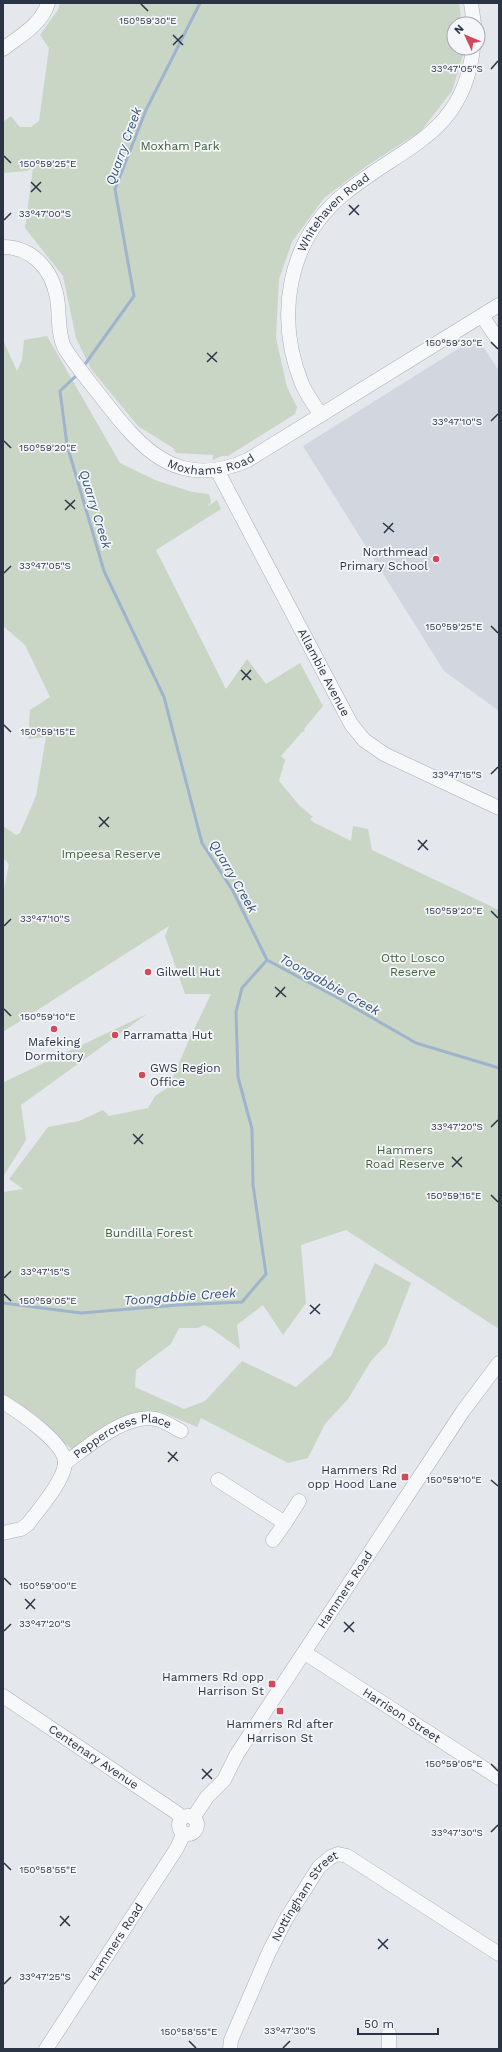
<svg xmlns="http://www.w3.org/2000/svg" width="502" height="2052" font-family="'Work Sans',sans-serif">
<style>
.built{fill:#d2d6de}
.green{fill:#c9d6c5}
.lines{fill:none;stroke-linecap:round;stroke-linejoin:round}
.stream{stroke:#9fb4cc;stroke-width:3}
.minor-casing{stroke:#a9aeb7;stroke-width:15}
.minor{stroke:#f7f8fa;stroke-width:14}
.ticks{fill:none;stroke:#2b3445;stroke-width:1.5}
.poi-dot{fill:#d1495b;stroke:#f4f6f9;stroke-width:1.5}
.labels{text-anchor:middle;stroke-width:3.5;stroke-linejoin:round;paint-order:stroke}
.park-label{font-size:12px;fill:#3f6138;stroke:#f4f6f9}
.street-label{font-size:12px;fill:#2b3445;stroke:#f4f6f9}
.poi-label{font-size:12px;fill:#2b3445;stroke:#f4f6f9;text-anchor:end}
.water-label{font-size:13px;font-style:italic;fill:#34527a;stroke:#f4f6f9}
.ticks-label{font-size:10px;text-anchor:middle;fill:#2b3445;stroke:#f4f6f9;stroke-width:3.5;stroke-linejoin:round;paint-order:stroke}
</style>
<rect width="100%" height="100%" fill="#e4e7ec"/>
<path class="built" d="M477 337 499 371V711L444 671 303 446Z"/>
<path class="green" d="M60 3H459L462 24H454V48L465 49 452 91 421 131 368 165 324 198 292 242 279 279 276 338 287 387 297 407 295 414 228 456H222L213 460V455L176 453 173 448 138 426 91 369 76 338 63 276 25 228 33 168 27 171 3 173V122L11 116 20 127H31L39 121 49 48 40 35 58 10Z
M47 336 120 463 155 480 192 492 209 494 211 502 207 507 217 500 221 509 156 550 226 689 247 659 266 684 300 663 323 706 304 729 305 731 302 732 281 756 285 760 279 781 299 805 313 817 310 819 313 822 351 841 353 826 368 829 372 850 499 910V1329L346 1230 301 1245 306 1303 283 1335 263 1305 237 1325 240 1349 212 1329 204 1325 198 1328H179L171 1344 136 1370 135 1387 184 1409 205 1401 242 1361 296 1387 331 1356 375 1263 411 1283 387 1344 371 1361 348 1399 325 1424 308 1458 288 1463 201 1418 197 1427 161 1412 119 1420 74 1451 15 1402 3 1396V1192L23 1189 9 1179 48 1127 79 1121 103 1110 109 1116 148 1108 155 1096 169 1087 188 1042 211 994H185L165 936 169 926 3 1032V893L9 864 3 858V826L16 835 20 833 36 796 46 737 28 739 30 710 50 697 25 645 3 626V340L17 371 22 360 24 340Z
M147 1014 21 1105 26 1140 3 1177 4 1082Z"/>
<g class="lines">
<path class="stream" d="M83 367 134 296 115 189 146 110 200 3
M79 373 60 391 67 445 104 571 164 697 202 843 233 891 267 960
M267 960 338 998 416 1043 499 1068
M3 1303 81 1313 178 1305 242 1302 266 1274 253 1185 252 1129 238 1077 236 1012 242 988 267 960"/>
<g class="minor-casing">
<g id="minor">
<path d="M471 3 474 24"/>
<path d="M3 49C20 36 42 24 48 3"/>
<path id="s1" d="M3 247C32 247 52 269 57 298 60 314 57 331 64 347 75 365 89 381 102 398 142 450 178 491 248 460L499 305"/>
<path d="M482 316 499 341"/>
<path id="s2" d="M321 415C314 405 307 395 302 384 275 317 287 241 344 194 402 146 464 135 473 48"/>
<path id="s3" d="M217 470 351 724 364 740 384 754 499 808"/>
<path d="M3 1402C19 1412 67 1444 65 1464 63 1482 39 1509 28 1524L21 1529 3 1533"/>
<path id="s4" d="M65 1463C89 1446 125 1413 156 1419 165 1421 173 1427 181 1431"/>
<path d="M218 1480 285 1523 299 1501"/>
<path d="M273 1540 285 1523"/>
<path id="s5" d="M305 1653 499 1778"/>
<path id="s6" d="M3 1696 177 1813 181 1819"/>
<circle cx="188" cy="1825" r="9"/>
<path id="s7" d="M193 1818 207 1797 224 1780 237 1754 463 1411 499 1363"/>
<path id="s8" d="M46 2049 177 1848 184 1833"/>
<path id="s9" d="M230 2049 231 2040 269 1952 286 1919 319 1867 331 1857 338 1854 347 1856 499 1954"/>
<path d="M389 2049V2033"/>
</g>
</g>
<use href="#minor" class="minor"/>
</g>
<path class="ticks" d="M141 4 148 11M173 35 183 45M173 45 183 35M491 69 498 61M4 156 11 163M31 182 41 192M31 192 41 182M349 205 359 215M349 215 359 205M4 220 11 213M491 342 498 349M207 353 217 362M207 362 217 352M491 421 498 414M4 441 11 448M65 500 75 509M65 510 75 500M383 523 394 532M384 533 393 523M4 573 11 566M491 626 498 633M241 670 251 680M242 680 251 670M4 725 11 732M491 774 498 767M99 817 109 827M99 827 109 817M418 840 428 850M418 850 427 840M491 911 498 918M4 926 11 919M275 987 286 997M276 997 285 987M4 1009 11 1016M491 1127 498 1120M133 1134 143 1144M134 1144 143 1134M452 1157 462 1167M452 1167 462 1157M491 1195 498 1202M4 1278 11 1271M4 1294 11 1301M310 1305 320 1314M310 1314 320 1304M168 1452 178 1461M168 1462 177 1452M491 1480 498 1486M4 1578 11 1585M25 1599 35 1609M26 1609 35 1599M344 1622 354 1632M4 1631 11 1624M344 1632 354 1622M491 1764 498 1771M202 1769 212 1779M202 1779 212 1769M491 1832 498 1825M4 1863 11 1870M60 1916 70 1926M60 1926 69 1916M378 1939 388 1949M378 1949 388 1939M4 1984 11 1977M189 2041 196 2048M283 2048 290 2041"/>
<g class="poi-dot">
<circle cx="436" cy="559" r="4"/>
<circle cx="148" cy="972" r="4"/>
<circle cx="54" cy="1029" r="4"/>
<circle cx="115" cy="1035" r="4"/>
<circle cx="142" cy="1075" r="4"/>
<rect x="401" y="1473" width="8" height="8" rx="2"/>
<rect x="268" y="1680" width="8" height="8" rx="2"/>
<rect x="276" y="1707" width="8" height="8" rx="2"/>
</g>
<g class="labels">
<g class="park-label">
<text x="180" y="150">Moxham Park</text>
<text x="111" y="858">Impeesa Reserve</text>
<text x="413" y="962">Otto Losco<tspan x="413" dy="14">Reserve</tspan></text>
<text x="405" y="1154">Hammers<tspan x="405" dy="14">Road Reserve</tspan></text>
<text x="149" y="1237">Bundilla Forest</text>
</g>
<g class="street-label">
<text dy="4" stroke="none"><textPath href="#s2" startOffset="224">Whitehaven Road</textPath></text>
<text dy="4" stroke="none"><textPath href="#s1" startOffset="332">Moxhams Road</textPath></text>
<text dy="4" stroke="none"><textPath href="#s3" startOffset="229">Allambie Avenue</textPath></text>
<text dy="4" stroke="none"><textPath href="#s4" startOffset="66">Peppercress Place</textPath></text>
<text dy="4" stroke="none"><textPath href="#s7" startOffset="275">Hammers Road</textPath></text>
<text dy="4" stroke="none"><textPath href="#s5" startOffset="115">Harrison Street</textPath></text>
<text dy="4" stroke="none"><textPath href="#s6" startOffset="109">Centenary Avenue</textPath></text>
<text dy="4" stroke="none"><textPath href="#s9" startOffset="172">Nottingham Street</textPath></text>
<text dy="4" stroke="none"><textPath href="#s8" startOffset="128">Hammers Road</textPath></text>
</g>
<g class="poi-label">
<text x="428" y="556">Northmead<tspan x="428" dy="14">Primary School</tspan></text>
<text x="156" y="976" text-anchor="start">Gilwell Hut</text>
<text x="123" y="1039" text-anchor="start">Parramatta Hut</text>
<text x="54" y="1046" text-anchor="middle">Mafeking<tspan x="54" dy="14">Dormitory</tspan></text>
<text x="150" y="1072" text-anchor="start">GWS Region<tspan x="150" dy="14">Office</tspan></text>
<text x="397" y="1474">Hammers Rd<tspan x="397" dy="14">opp Hood Lane</tspan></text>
<text x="264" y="1681">Hammers Rd opp<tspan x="264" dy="14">Harrison St</tspan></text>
<text x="280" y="1728" text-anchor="middle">Hammers Rd after<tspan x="280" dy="14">Harrison St</tspan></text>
</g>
<g class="water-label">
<text transform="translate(123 146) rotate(-70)" y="5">Quarry Creek</text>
<text transform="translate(96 509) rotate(73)" y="5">Quarry Creek</text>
<text transform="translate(234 876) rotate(60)" y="5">Quarry Creek</text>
<text transform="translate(330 984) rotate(29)" y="5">Toongabbie Creek</text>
<text transform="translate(180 1296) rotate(-4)" y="5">Toongabbie Creek</text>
</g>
</g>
<g class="ticks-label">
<text x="148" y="24">150°59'30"E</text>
<text x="457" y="72">33°47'05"S</text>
<text x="48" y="167">150°59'25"E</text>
<text x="45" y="217">33°47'00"S</text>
<text x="454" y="346">150°59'30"E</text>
<text x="457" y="425">33°47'10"S</text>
<text x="48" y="451">150°59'20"E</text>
<text x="45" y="569">33°47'05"S</text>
<text x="454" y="630">150°59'25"E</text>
<text x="48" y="735">150°59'15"E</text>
<text x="457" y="778">33°47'15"S</text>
<text x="454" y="914">150°59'20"E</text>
<text x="45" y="922">33°47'10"S</text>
<text x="48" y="1020">150°59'10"E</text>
<text x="457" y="1130">33°47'20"S</text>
<text x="454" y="1199">150°59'15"E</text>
<text x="45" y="1275">33°47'15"S</text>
<text x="48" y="1304">150°59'05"E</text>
<text x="454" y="1483">150°59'10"E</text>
<text x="48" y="1589">150°59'00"E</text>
<text x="45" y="1627">33°47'20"S</text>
<text x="454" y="1767">150°59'05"E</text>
<text x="457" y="1836">33°47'30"S</text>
<text x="48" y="1873">150°58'55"E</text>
<text x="45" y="1980">33°47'25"S</text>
<text x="290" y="2034">33°47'30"S</text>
<text x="189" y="2035">150°58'55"E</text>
</g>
<rect width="502" height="2052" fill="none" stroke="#2b3445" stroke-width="8"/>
<g transform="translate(466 36) rotate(314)"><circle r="19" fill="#f4f6f9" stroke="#a4a8b1"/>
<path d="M0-3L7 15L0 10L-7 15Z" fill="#d1495b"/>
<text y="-6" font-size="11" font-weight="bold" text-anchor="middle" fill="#2b3445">N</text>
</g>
<path d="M358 2028v6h80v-6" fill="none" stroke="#2b3445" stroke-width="2"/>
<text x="364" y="2028" font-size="12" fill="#2b3445" stroke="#f4f6f9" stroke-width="3" paint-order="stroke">50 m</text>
</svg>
